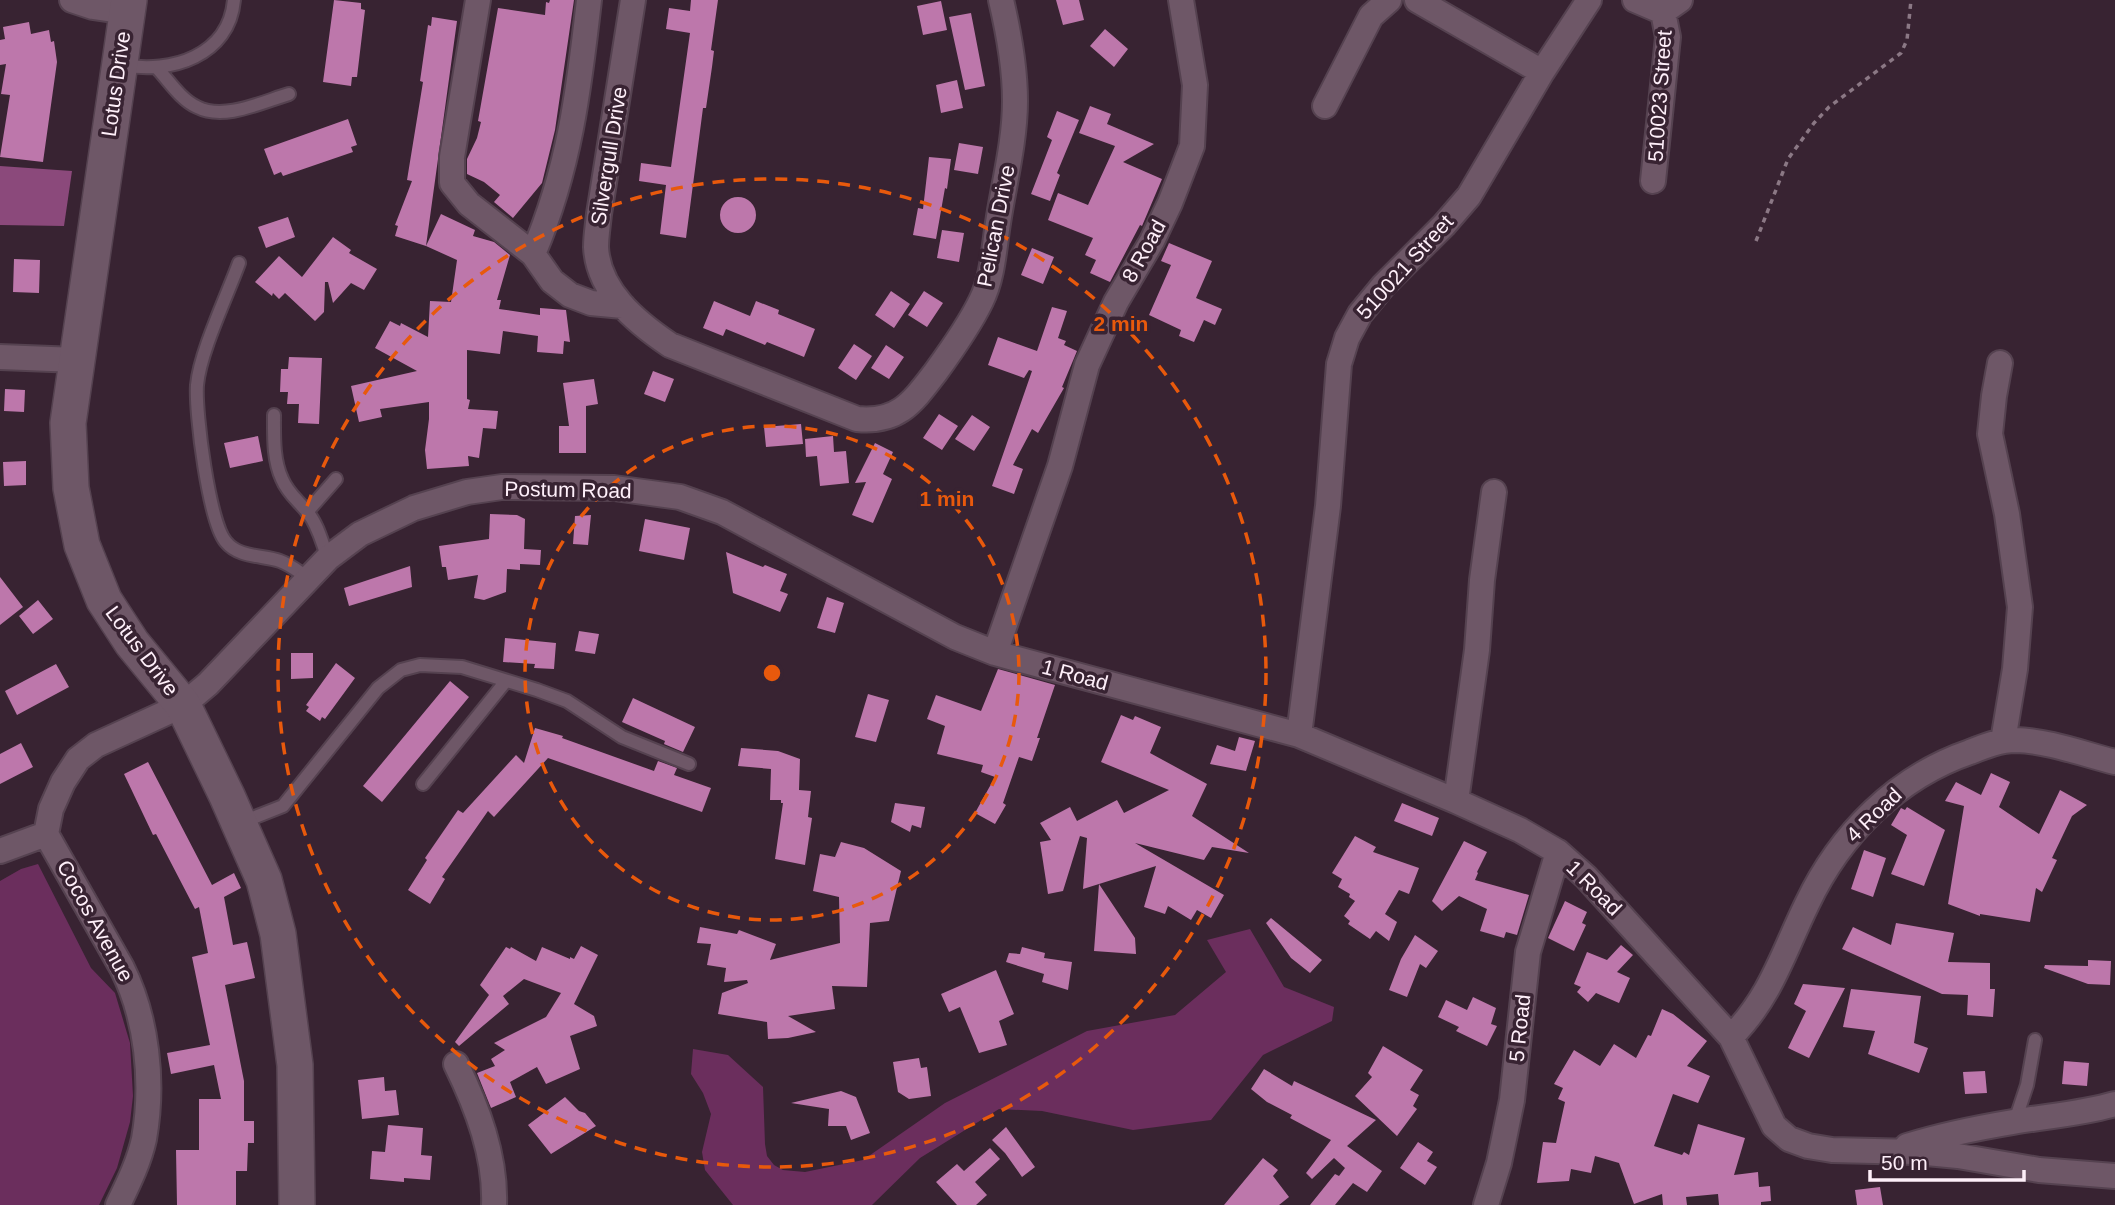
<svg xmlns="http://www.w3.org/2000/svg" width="2115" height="1205" font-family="Helvetica,sans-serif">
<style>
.green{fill:#6b2e5d}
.forest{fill:#8b497b}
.building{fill:#bd77ab}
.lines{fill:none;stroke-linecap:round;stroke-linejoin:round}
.lane-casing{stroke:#554250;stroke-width:16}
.street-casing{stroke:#554250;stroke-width:28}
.secondary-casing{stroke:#554250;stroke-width:38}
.path{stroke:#8b7885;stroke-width:3.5;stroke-dasharray:5 5;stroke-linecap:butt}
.lane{stroke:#6e5767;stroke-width:12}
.street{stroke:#6e5767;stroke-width:24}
.secondary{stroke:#6e5767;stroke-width:35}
.ring{fill:none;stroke:#e8590c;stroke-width:3.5;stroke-dasharray:12 9}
.labels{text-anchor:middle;stroke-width:7;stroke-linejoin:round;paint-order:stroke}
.street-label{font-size:21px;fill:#feeff9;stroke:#382332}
.centre{fill:#e8590c;stroke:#382332;stroke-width:3.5}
.ring-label{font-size:21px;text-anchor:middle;font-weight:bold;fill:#e8590c;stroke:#382332;stroke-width:7;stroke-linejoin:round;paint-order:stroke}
</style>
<rect width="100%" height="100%" fill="#382332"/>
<path class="green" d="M38 864 91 968 115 993 130 1043 133 1096 130 1122 117 1168 99 1205H0V881L21 869Z
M1250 929 1284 987 1334 1007 1332 1021 1263 1055 1211 1120 1133 1130 1042 1111 999 1109 920 1158 872 1205H733L705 1170 702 1152 711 1114 703 1093 691 1074 693 1049 728 1055 763 1087 765 1144 767 1156 774 1165 783 1170 805 1172 863 1160 945 1103 1087 1031 1175 1015 1226 972 1207 940Z"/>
<path class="forest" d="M0 166 72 171 64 226 0 225Z"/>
<path class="building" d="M334 0 361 3V9L365 10 357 77H352L351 86 323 82Z
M550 0H574L555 130 542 183 513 218 494 202 500 195 484 182 467 174V159L477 138 481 122 478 121 498 8 545 15 546 2 549 3Z
M691 0H718L711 50 714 51 712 67 706 108H703L686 238 660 234 666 185 639 181 641 163 671 167 690 33 666 29 669 8 690 11Z
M1056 0H1079L1084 20 1063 25Z
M941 1 947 30 923 35 917 6Z
M971 13 985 86 965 90 949 17Z
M432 17 457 21 426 246 395 236 398 226 395 225 412 181 407 180 423 82 420 81 428 25 431 26Z
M29 22 31 34 49 30 51 42 54 41 57 62 43 162 0 157 10 95 1 94 6 64 0 65V40L5 39 3 27Z
M1105 29 1128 49 1114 67 1090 46Z
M957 80 963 108 941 113 936 85Z
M1090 106 1111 114 1107 124 1154 144 1123 162 1162 179 1142 226 1140 225 1110 282 1090 273 1096 260 1085 255 1093 238 1048 220 1058 193 1088 205 1115 146 1079 133Z
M1057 111 1079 120 1057 173 1060 175 1050 201 1031 194 1052 140 1047 137Z
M348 119 357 145 351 147 353 152 283 176 281 172 274 175 264 149Z
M959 143 983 147 978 174 954 170Z
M929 157 951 159 947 189 945 188 936 239 913 235 918 208 923 209Z
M720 215a18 18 0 1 1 36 0a18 18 0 1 1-36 0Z
M441 214 475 230 473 236 494 242 510 255 497 300H501L499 309 540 315V308L566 310 570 342 564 341 563 354 537 352 538 336 503 331 500 354 467 350V399L470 400 468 409 498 411 496 429 483 428 479 458 468 456 469 466 427 469 425 450 429 419V402L380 409 382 417 359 422 351 386 417 371 375 348 390 321 400 326 401 323 428 337 430 301 451 302 457 260 426 246Z
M288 217 295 237 266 248 258 227Z
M942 230 964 233 959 262 937 258Z
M333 237 351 250 349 253 377 269 364 290 351 283 333 303 328 282H325L324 312 315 321 285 293 279 299 273 293 272 296 255 282 279 256 302 277Z
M1169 243 1212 261 1196 298 1222 309 1215 325 1204 320 1194 342 1179 336 1181 330 1149 315 1171 265 1161 261Z
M1032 248 1054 257 1043 284 1021 275Z
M14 259 40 260 39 293 13 292Z
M891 291 910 304 894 328 875 315Z
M924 291 943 303 927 327 908 315Z
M714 301 750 316 756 301 779 310 778 314 815 329 804 357 767 342 765 345 726 329 723 336 703 328Z
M1052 307 1067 311 1058 338 1066 341 1064 345 1077 351 1062 387 1064 388 1038 433 1032 429 1013 465 1023 469 1014 494 992 486 1032 371 1029 370 1024 378 988 365 998 337 1037 351Z
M854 344 872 356 856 380 838 368Z
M886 345 904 357 889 379 871 368Z
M289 357 322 358 319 424 298 423 299 404H287L288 392H280L281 369H288Z
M653 371 674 379 665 402 644 394Z
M594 379 598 404 586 406V453H559V426H569L563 383Z
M5 389 25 390 24 412 4 411Z
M939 414 958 426 942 450 923 438Z
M972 415 990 427 974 451 955 439Z
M801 424 803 444 766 447 764 427Z
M258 436 263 461 230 468 224 443Z
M833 436 834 452 846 451 849 483 820 486 817 456 806 457 805 439Z
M875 443 893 452 883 474 892 479 873 523 852 515 866 482 855 483Z
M26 461V485L4 486 3 462Z
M490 514 517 515 525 519 524 549 541 550 540 565 520 564V570L507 569 506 592 484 600 474 598 478 575 448 580 446 567H442L439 546 489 539Z
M591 515 588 545 573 544 575 516Z
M645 519 690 528 684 560 639 551Z
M726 552 763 567 765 565 787 574 780 591 788 594 780 612 733 593Z
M410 566 412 587 349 606 344 588Z
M0 577 23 607 0 625Z
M827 597 844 603 835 633 817 628Z
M38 600 53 619 33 634 19 616Z
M579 631 599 634 595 654 575 651Z
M505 638 556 643 554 669 534 668 535 664 503 662Z
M291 653H313V678L291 679Z
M336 663 355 678 325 719 322 717 320 721 306 711 309 707 306 705Z
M56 664 69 687 17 715 5 691Z
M998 669 1055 685 1037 738H1040L1032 761 1019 757 1003 803 1006 805 995 824 975 813 995 777 981 772 983 765 937 754 945 726 927 719 936 695 981 711Z
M450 681 469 697 382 802 363 786Z
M868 694 889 700 876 742 855 737Z
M633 698 695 727 683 752 664 744 665 741 622 722Z
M1121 715 1133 720 1135 716 1161 727 1150 753 1207 784 1192 816 1249 853 1212 847 1204 860 1135 843 1224 895 1211 918 1197 910 1191 920 1168 906 1165 914 1144 907 1156 866 1099 884 1135 938 1136 954 1094 951 1099 884 1083 889 1087 838 1080 836 1063 891 1048 894 1040 842 1051 840 1040 823 1070 807 1077 821 1117 800 1124 813 1169 790 1101 762Z
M535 728 563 736 562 738 654 771 658 761 677 768 674 775 711 788 702 812 548 758 494 817 488 811 442 877 445 879 430 904 408 890 427 860 425 858 458 810 463 813 516 755 524 763Z
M1239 737 1255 741 1246 771 1210 764 1217 745 1235 751Z
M21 743 33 767 0 784V754Z
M741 748 778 751 800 759 799 790 811 791 808 817 812 818 805 865 775 859 783 803H781V800H770L771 769 738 766Z
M148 762 212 885 234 873 241 888 224 897 233 945 247 942 255 978 225 985 244 1081V1121H254V1143H248L247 1171H236V1205H177L176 1150H199V1099H221L214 1065 171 1074 167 1053 210 1045 192 957 208 953 199 907 195 909 156 834 153 835 124 774Z
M1991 773 2010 782 1999 807 2039 834 2060 790 2087 805 2072 816 2052 858 2057 860 2042 892 2036 888 2030 922 1980 914V916L1948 904 1964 806 1945 801 1956 782 1981 795Z
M895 803 925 807 921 828 912 825 910 832 891 822Z
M1402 803 1439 818 1432 836 1394 821Z
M1907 807 1945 830 1924 886 1891 874 1907 835 1891 825 1901 808 1905 810Z
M1355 836 1376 847 1373 852 1419 868 1409 894 1399 890 1385 914 1397 922 1389 941 1376 931 1370 939 1348 924 1350 921 1344 916 1355 901 1349 897 1350 894 1338 887 1342 879 1332 873Z
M1464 841 1487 852 1477 872 1478 873 1475 880 1529 895 1517 935 1506 932 1504 938 1480 931 1487 909 1459 896 1442 911 1432 901Z
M841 842 864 848 901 871 889 921 870 923 867 987 832 986 835 1009 788 1016 816 1032 788 1038 768 1039 767 1022 718 1014 722 993 748 983 747 980 724 982 726 968 707 965 711 944 697 943 700 927 737 934 739 930 776 944 770 960 840 943 839 897 813 891 820 854 835 857Z
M1864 850 1886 858 1873 897 1851 889Z
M1565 901 1587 912 1582 923 1586 925 1574 951 1548 938Z
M1271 918 1322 960 1310 973 1291 958 1266 923Z
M1896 923 1954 933 1948 962 1990 963V989H1995L1993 1017 1967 1015 1968 995 1942 994 1842 949 1853 927 1891 945Z
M1415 935 1438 951 1426 968 1420 964 1407 997 1389 990 1401 959Z
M1621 945 1633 955 1617 972 1630 978 1619 1003 1596 993 1588 1002 1577 992 1581 987 1574 984 1587 952 1607 960Z
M581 946 598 955 574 1004 594 1016 597 1026 570 1036 580 1069 546 1084 537 1067 510 1082 516 1097 491 1108 477 1073 495 1066 491 1059 505 1050 494 1043 546 1017 561 993 524 979 503 996 509 1004 459 1046 455 1042 489 995 480 985 506 947 510 949 511 947 536 961 542 947 570 959V957L574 959Z
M1022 947 1045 953 1044 958 1072 962 1068 990 1042 982 1044 974 1006 962 1009 953 1020 954Z
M2088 960 2111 961 2110 985 2088 984 2044 968 2045 965 2088 966Z
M996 970 1014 1014 999 1021 1007 1045 979 1053 960 1007 949 1012 941 994Z
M1803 984 1845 988 1809 1058 1788 1048 1806 1011 1794 1004Z
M1851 989 1921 996 1914 1043 1928 1048 1919 1073 1868 1054 1875 1031 1843 1027Z
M1473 997 1496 1008 1491 1024 1497 1026 1487 1046 1456 1031 1459 1027 1438 1017 1446 1000 1467 1010Z
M1662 1009 1673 1014 1707 1041 1687 1066 1710 1076 1698 1103 1673 1094 1654 1146 1682 1155 1684 1152 1689 1155 1698 1124 1745 1138 1734 1175 1758 1172 1759 1187 1770 1186 1771 1201 1761 1202V1205H1719L1718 1194 1686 1197 1687 1205H1663L1662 1194 1634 1204 1619 1163 1595 1156 1591 1173 1571 1169 1569 1181 1537 1183 1543 1142 1556 1143 1565 1102 1558 1099 1563 1088 1554 1084 1574 1050 1600 1066 1614 1044 1636 1058 1648 1035 1651 1036Z
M1383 1046 1423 1070 1410 1090 1419 1095 1413 1106 1417 1109 1397 1136 1355 1096 1372 1077 1368 1073Z
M919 1058 921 1068 927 1067 931 1096 909 1099 898 1092 893 1062Z
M2064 1061 2089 1063 2087 1086 2062 1084Z
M1264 1069 1292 1086 1294 1081 1376 1120 1347 1146 1382 1171 1367 1192 1353 1183 1335 1205H1310L1335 1174 1339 1176 1345 1168 1334 1158 1312 1179 1306 1173 1331 1140 1290 1118 1292 1115 1267 1102 1251 1089Z
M1985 1071 1987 1093 1965 1094 1963 1072Z
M384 1077 385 1091 396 1090 399 1115 362 1119 358 1080Z
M841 1091 856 1097 870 1133 851 1140 846 1126H828L829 1109 791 1103Z
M565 1097 579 1111 585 1113 596 1126 551 1154 528 1125Z
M388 1125 423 1128 421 1155 432 1156 430 1180 404 1178V1182L370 1179 372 1151 385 1152Z
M1006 1127 1035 1167 1022 1177 1005 1153 992 1140Z
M1418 1142 1433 1152 1427 1161 1437 1167 1425 1185 1400 1168Z
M990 1148 1000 1159 975 1182 987 1195 976 1205H957L936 1182 957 1164 964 1171Z
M1263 1158 1278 1170 1273 1176 1289 1197 1279 1205H1224Z
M1880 1187 1883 1205H1857L1855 1190Z"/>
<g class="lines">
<g class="lane-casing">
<path id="lane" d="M123 65C171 74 229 56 234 0
M157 68C169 81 181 100 197 107 224 121 262 102 289 94
M239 263C227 296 200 352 197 385 195 412 209 523 226 542 239 558 263 555 280 561 291 565 299 572 308 578
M274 415C274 436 273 460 282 479 288 494 299 501 308 513 318 525 322 543 328 558
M307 512 336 479
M423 784 506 681
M240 823 283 806 378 688 401 670 420 665 462 667 537 690 567 701 622 737 689 764
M2015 1121 2027 1085 2035 1040"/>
</g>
<g class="street-casing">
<path id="street" d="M72 0 93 7 127 12
M478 0 452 157V183L469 204 533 254 552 281 570 295 591 303 623 306
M633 0 599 214C598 225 596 236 596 247 598 291 636 322 670 345L857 419C898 423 912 403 935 373 951 351 969 326 981 301 993 277 994 248 998 223 1004 183 1015 141 1015 101 1015 66 1009 34 1001 0
M1417 0 1542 72
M1635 0 1663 12 1680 0
M1325 106 1371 16 1389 0
M1653 181 1668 37 1663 12
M533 254C569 170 579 90 589 0
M0 357 77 360
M2000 363 1994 396 1990 434 2007 514 2020 607 2015 669 2003 741
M995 653 1060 466 1087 365 1116 302 1152 241 1170 203 1192 146 1195 85 1181 0
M1299 735 1328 506 1339 364 1347 338 1360 314 1383 286 1444 225 1469 196 1542 72 1589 0
M1456 801 1477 650 1482 580 1494 492
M0 851 46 834
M1731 1037C1771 997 1783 953 1807 904 1840 834 1897 777 1970 752 1985 746 2000 740 2016 740 2049 741 2083 754 2115 762
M456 1064C477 1107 496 1156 494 1205
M1907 1146C1942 1135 1977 1128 2013 1122 2047 1116 2081 1114 2115 1104
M118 1205C128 1184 139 1162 144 1139 154 1082 147 1018 122 968L46 834 51 809 63 782 78 759 96 745 183 705 208 684 328 558 360 534 414 508 467 492 502 487 614 488 680 497 722 512 955 637 995 653 1299 735 1456 801 1520 830 1558 852 1586 877 1731 1037 1774 1126 1789 1139 1808 1146 1832 1150 1916 1152 1958 1156 2039 1170 2115 1176
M1486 1205 1499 1163 1512 1100 1528 952 1558 852"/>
</g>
<g class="secondary-casing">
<path id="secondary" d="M129 0 68 423 71 488 82 545 104 600 132 643 183 705 227 796 264 880 278 934 295 1065 297 1205"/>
</g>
<path class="path" d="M1756 241 1788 159 1814 123 1829 107 1901 53 1907 40 1911 0"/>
<use href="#lane" class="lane"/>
<use href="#street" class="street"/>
<use href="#secondary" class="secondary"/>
</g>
<g class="ring">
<circle cx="772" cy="673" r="247"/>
<circle cx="772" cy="673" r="494"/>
</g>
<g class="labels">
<g class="street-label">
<text transform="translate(116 84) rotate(-82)" y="7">Lotus Drive</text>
<text transform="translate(1660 96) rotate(-86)" y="7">510023 Street</text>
<text transform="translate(609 156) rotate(-81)" y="7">Silvergull Drive</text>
<text transform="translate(996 226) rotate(-79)" y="7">Pelican Drive</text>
<text transform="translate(1144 251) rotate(-61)" y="7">8 Road</text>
<text transform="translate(1405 267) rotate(-48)" y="7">510021 Street</text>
<text transform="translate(568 490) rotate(1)" y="7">Postum Road</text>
<text transform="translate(142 651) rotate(53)" y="7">Lotus Drive</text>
<text transform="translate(1075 675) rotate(15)" y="7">1 Road</text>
<text transform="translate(1874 815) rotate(-44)" y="7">4 Road</text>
<text transform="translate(1594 888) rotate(45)" y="7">1 Road</text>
<text transform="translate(95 921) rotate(61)" y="7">Cocos Avenue</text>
<text transform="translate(1520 1028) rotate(-84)" y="7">5 Road</text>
</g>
</g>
<circle cx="772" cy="673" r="10" class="centre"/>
<g class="ring-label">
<text x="1121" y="331">2 min</text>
<text x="947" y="506">1 min</text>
</g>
<path d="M1870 1170v10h154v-10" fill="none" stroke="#feeff9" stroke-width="3.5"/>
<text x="1881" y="1170" font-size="21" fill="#feeff9" stroke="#382332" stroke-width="5" paint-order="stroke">50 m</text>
</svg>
